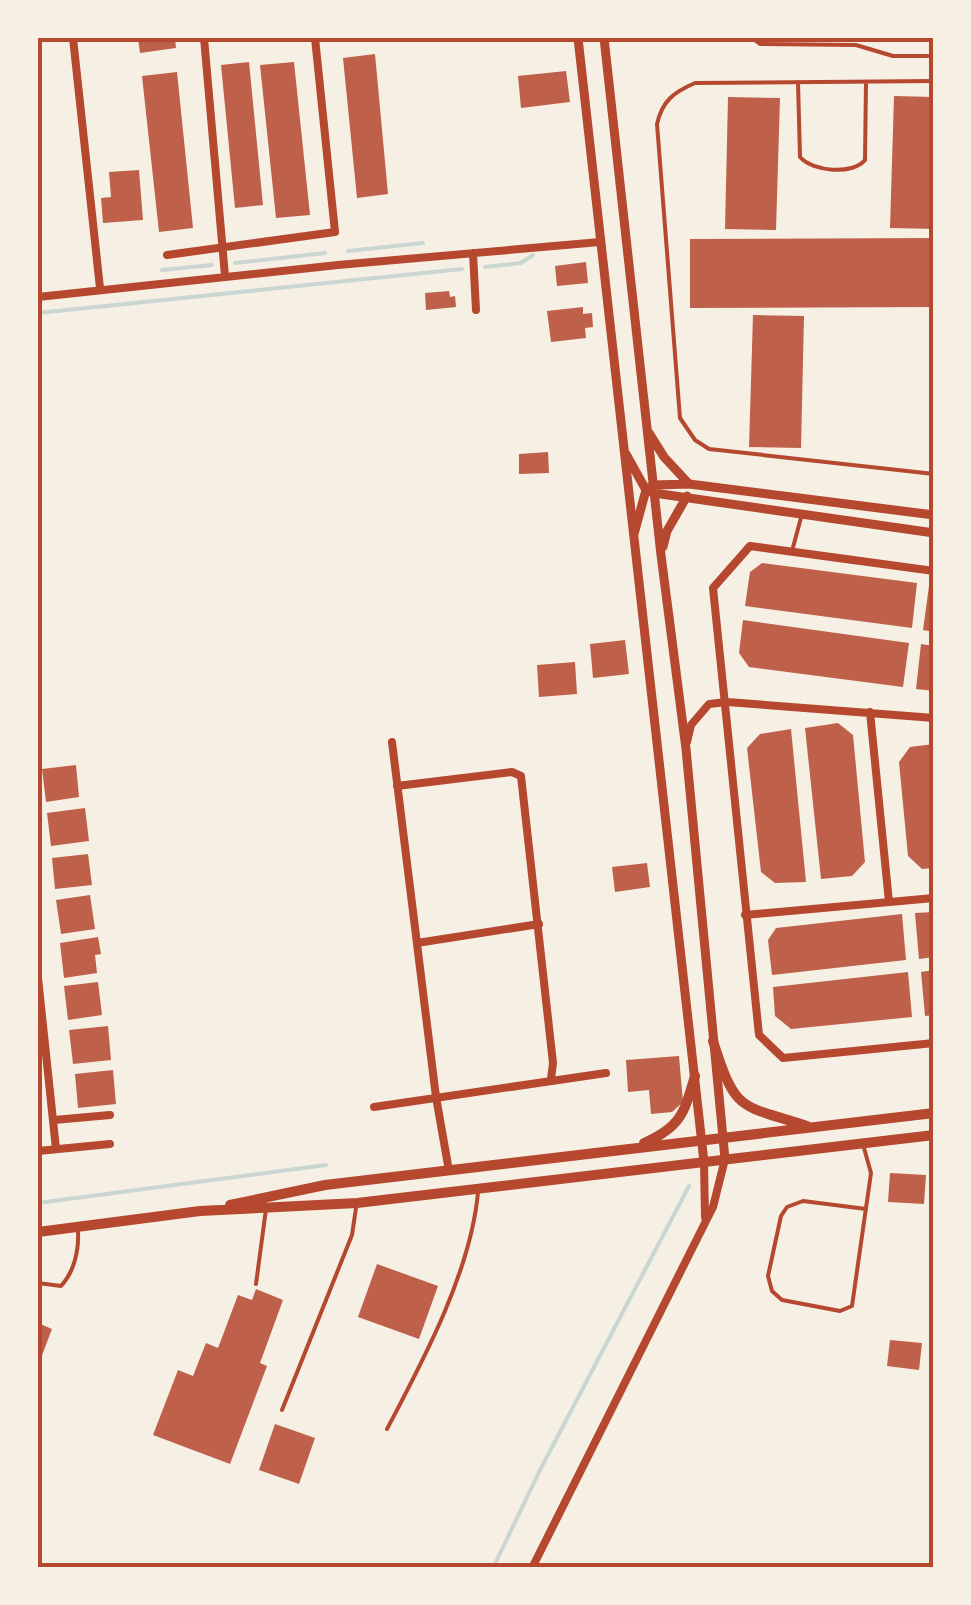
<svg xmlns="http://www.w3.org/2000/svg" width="971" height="1605" font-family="Merriweather,serif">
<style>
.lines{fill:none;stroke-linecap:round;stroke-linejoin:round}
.stream{stroke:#c9d6d2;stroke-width:4}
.building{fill:#bf614a}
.service{stroke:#b5482f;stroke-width:4}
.minor{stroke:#b5482f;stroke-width:8}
.tertiary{stroke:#b5482f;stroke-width:9}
.secondary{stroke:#b5482f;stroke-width:10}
.neatline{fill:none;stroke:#b5482f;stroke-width:4}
</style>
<rect width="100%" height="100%" fill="#f6efe4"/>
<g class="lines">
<path class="stream" d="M348 251 423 243
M235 263 325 253
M485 267 521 263 533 255
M162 270 212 265
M38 313 462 269
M38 1203 326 1165
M493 1568 540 1470 689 1186"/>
</g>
<path class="building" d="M138 38H175L176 48 140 53Z
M375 54 388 194 357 198 343 58Z
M249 62 263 205 235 208 221 65Z
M294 62 310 215 276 218 260 65Z
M566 71 570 102 521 108 518 76Z
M177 72 193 228 159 232 142 76Z
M894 96 934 97V229L890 228Z
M728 97 780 98 776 230 725 229Z
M139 170 143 220 103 223 101 198 111 197 109 172Z
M934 238V307L690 308V239Z
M586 262 588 283 557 286 555 266Z
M449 291 450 297 455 296 456 307 426 310 425 293Z
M583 307V314L592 313 593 327 585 328 586 338 551 342 547 311Z
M753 315 804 316 801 448 749 447Z
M548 452 549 473 519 474V454Z
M762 563 917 583 912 628 745 606 750 572Z
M929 586H934V632L923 630Z
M743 620 909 643 903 687 749 667 739 653Z
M625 640 629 674 593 678 590 644Z
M921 644 934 646V691L916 689Z
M575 662 577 694 539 697 537 665Z
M838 723 853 735 865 862 852 876 821 879 805 728Z
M791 729 806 882 775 883 761 872 747 748 760 734Z
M934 744V868L922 869 908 856 899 762 910 747Z
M76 765 79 797 46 802 42 769Z
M85 808 89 841 51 846 47 813Z
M88 854 92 885 55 889 52 858Z
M647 863 650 887 615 892 612 867Z
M90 895 95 929 61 934 56 900Z
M934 912V957L919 959 915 913Z
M902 914 906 960 772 975 768 940 776 928Z
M98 937 101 954 95 955 97 973 64 978 60 943Z
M934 970V1015L925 1016 921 972Z
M908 972 912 1017 791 1029 775 1016 773 987Z
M98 982 102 1015 68 1020 64 986Z
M108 1026 111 1060 73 1064 69 1030Z
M679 1056 683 1102 672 1112 651 1114 649 1090 628 1092 626 1060Z
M113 1070 116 1104 78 1108 75 1074Z
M890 1173 926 1175 924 1204 888 1202Z
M377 1264 438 1286 419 1339 358 1317Z
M256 1289 283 1300 260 1363 267 1366 230 1464 153 1435 178 1370 193 1376 206 1343 218 1348 238 1295 252 1300Z
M38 1323 52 1329 38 1366Z
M890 1340 922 1343 919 1370 887 1366Z
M275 1424 315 1438 299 1484 259 1470Z"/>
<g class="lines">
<path class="service" d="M752 38 760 44 856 45 893 56H934
M934 81 695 83C674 92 662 101 657 124L680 418 695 440 709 449 934 474
M798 82 800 157C813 172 853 175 865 160L866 82
M792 551 802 514
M864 1148 871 1173 852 1306 840 1311 782 1300 772 1291 768 1276 781 1216 787 1207 803 1201 866 1209
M38 1283 61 1286C74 1272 79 1251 78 1231
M256 1284 266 1209
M282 1410 352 1235 356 1208
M387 1429C424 1359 471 1271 478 1192"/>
<path class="minor" d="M73 38 100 288
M204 38 225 276
M473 253 476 310
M167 255 335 232 315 38
M38 297 338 265 600 242
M934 571 750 546 713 588 759 1035 783 1058 934 1043
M870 712 889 902
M392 742 436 1097 449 1171
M687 742 691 725 709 704 727 702 934 718
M397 786 512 772 521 776 553 1063 551 1079
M745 915 934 898
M417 943 539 924
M38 978 56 1149
M374 1107 606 1073
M54 1120 110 1115
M38 1151 110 1144
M704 1162 705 1217
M532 1568 713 1207 725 1159"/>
<path class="tertiary" d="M578 38 704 1162
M604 38 661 555 686 749 725 1159
M649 433 664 457 689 484
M626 454 646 490 654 493 934 533
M634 534 646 490 653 485 689 484 934 515
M663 547 667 531 687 496"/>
<path class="secondary" d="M713 1041C736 1114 740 1104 807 1126
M644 1143C681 1127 684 1113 695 1076
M230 1205 325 1185 934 1113
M38 1232 200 1211 357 1203 934 1135"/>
</g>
<rect width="971" height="1605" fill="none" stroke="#f6efe4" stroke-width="80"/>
<rect x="40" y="40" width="891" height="1525" class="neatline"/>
</svg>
